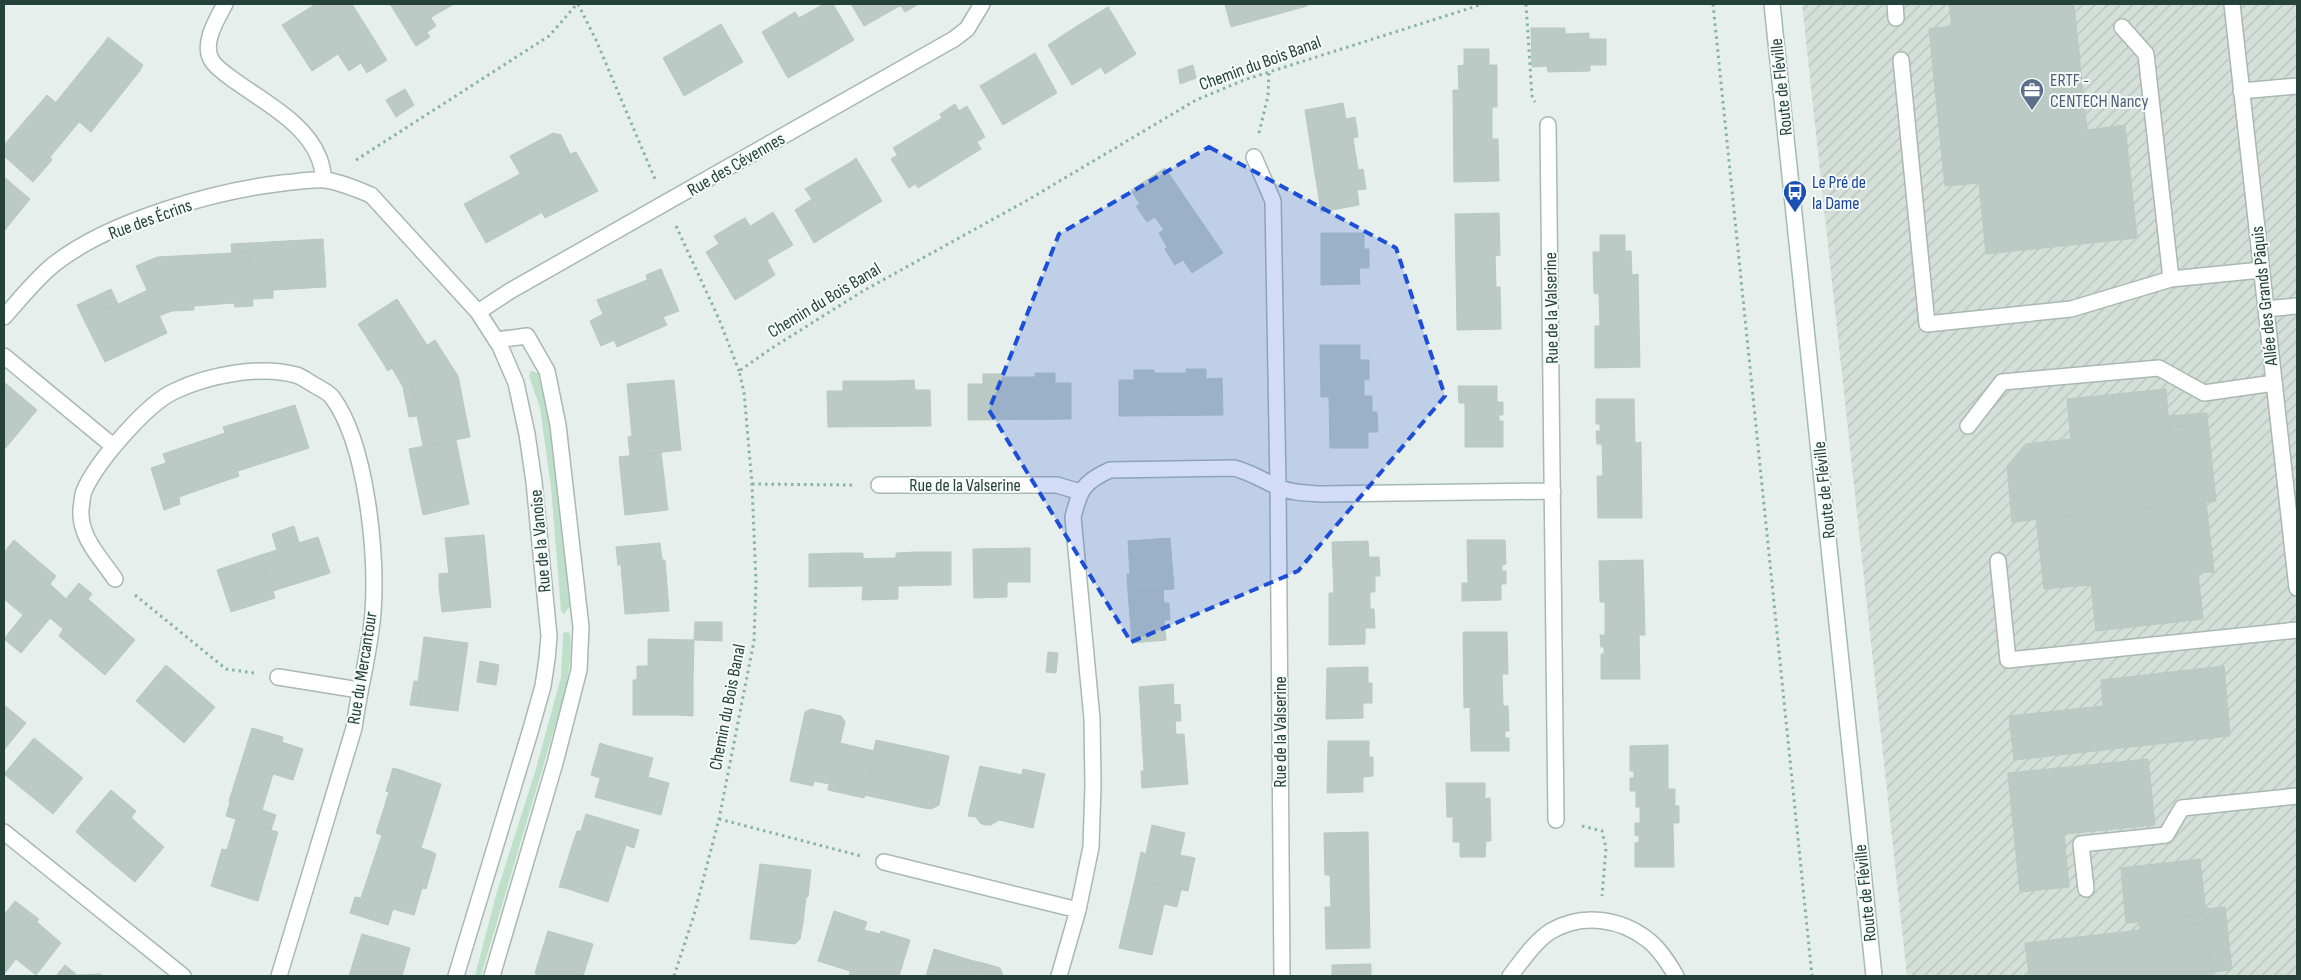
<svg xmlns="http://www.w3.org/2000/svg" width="2301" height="980" font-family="'Sofia Sans Condensed',sans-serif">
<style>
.industrial{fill:url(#industrial-furrows)}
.green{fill:#bfe0c8}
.building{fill:#bbcac4;stroke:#b8c9c2}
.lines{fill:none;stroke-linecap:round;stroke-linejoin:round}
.lane-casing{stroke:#a8b8b2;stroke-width:18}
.street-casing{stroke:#a8b8b2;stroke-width:18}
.secondary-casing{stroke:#a4bbb3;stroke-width:18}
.path{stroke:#86b3a5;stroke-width:3;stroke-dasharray:2.5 4;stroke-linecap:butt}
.lane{stroke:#fff;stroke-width:15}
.street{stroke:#fff;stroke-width:15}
.secondary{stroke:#fff;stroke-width:15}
.marked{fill:#1d4ed8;fill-opacity:0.2;stroke:#1d4ed8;stroke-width:4;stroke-dasharray:10 6;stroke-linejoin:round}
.labels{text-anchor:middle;stroke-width:4;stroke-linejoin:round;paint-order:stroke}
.street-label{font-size:18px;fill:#24423a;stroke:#f7fbf9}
.service-label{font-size:18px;fill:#4e5e75;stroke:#f7fbf9;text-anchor:start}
.transit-label{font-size:18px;fill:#164399;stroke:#f7fbf9;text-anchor:start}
</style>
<defs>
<pattern id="industrial-furrows" width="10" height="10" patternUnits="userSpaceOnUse" patternTransform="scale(1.25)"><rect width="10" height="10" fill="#d4dfda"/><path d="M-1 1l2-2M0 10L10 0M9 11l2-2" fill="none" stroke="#b6c1bc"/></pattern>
</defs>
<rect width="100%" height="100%" fill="#e6efeb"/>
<path class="industrial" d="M1802 4H2297V976H1907Z"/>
<path class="green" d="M531 371 538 373 548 414 570 606 564 614 561 611 551 487 540 408 529 376Z
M566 632 570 633C572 652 569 671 566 689L481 976H475L496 895 535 772 561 677 563 633Z"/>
<path class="building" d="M316 4H352L387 60 367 73 357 57 345 65 338 54 312 71 282 25Z
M390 4H454L421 23 430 37 416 46Z
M824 4H833L854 40 820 60 817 54 785 73 762 32 795 12 799 18Z
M851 4H903L864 26Z
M903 4H916L917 5 905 12 900 5Z
M1225 4H1306L1307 6 1231 27Z
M1949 4H2074L2087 130 2125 125 2137 238 1986 254 1979 183 1945 186 1929 29 1952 26Z
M1108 7 1113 15 1082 34 1077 26Z
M1113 15 1136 54 1105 74 1101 67 1072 85 1048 45 1077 26 1082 34Z
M431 18 436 26 427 32 421 23Z
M721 24 743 62 684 96 663 58Z
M1531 28H1565V34L1589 33V39H1606V65H1590V71L1548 72 1547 66 1532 67Z
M108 37 143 65 139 72 104 43Z
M104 43 139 72 91 132 56 102Z
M1464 49H1489V65H1497V107H1492V139H1498L1499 181 1454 182 1453 90H1459L1458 66 1464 65Z
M1035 53 1057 93 1040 103 1036 96 999 118 980 86Z
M817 54 820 60 788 78 785 73Z
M357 57 361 63 349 71 345 65Z
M1193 65 1196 78 1180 84 1178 70Z
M405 89 414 105 396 117 386 100Z
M47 95 79 122 50 157 52 160 33 182 4 156V145Z
M1036 96 1040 103 1003 125 999 118Z
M1343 103 1346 119 1355 117 1358 137 1353 138 1358 170 1363 169 1366 189 1357 190 1359 205 1321 212 1305 110Z
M955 104 981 149 918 188 893 148 924 129 926 133 944 122 940 114Z
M967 106 985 137 977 142 959 111Z
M942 118 944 122 926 133 924 129Z
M553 133 561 135 570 154 576 152 598 191 545 218 510 156Z
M898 155 915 184 909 188 891 159Z
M856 158 882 201 877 204 851 162Z
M851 162 854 167 830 182 827 176Z
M854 167 877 204 814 243 795 210 812 199 805 189 827 176 830 182Z
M1165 168 1223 253 1192 273 1183 260 1175 265 1165 249 1167 247 1159 233 1164 230 1155 217 1147 222 1136 206 1140 204 1131 190Z
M520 174 541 213 486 243 464 204Z
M4 177 30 199 4 231Z
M773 212 793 245 767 260 775 275 735 300 706 252 719 244 714 236 734 224 739 233Z
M1499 213 1500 255 1495 256 1496 287H1500L1501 329 1457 330 1455 214Z
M745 218 750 226 739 233 734 224Z
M1321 233H1364V249H1369V268H1359L1360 284 1321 285Z
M1600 235H1625V251H1631L1632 275 1638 274 1640 367 1595 368V326H1600L1599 294 1594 293 1593 252H1600Z
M323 239 326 287 273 290V298L253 299 250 243Z
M250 243V252L232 253 231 244Z
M250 252 253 306 235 307 234 303 194 306V310L172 311 159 316 136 266 157 257Z
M661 269 679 311 663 317 667 325 617 347 599 305 619 296 617 292 647 280 646 275Z
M111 289 118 304 84 320 77 305Z
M148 290 167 333 105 362 84 320Z
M617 292 619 296 599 305 597 300Z
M397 299 427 345 392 368 383 353 378 355 358 324Z
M603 314 614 340 601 346 590 321Z
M435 340 458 376 470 437 423 446 411 384 400 363Z
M1320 345H1360V360H1369V380L1364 379V396H1372V412H1377L1378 432H1368V448H1330L1329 397H1321Z
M383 353 392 368 388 371 378 355Z
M400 363 411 384 417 416 409 417 403 387 392 368Z
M1186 369H1206V379L1222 378 1223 415 1119 416V380H1134V370H1154V373H1186Z
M1035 373H1055V383H1071V419L968 420V384H983V374H1003V377H1035Z
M674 380 681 450 630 456 628 437 632 436 627 384Z
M914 380 915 390H930L931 426 828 427 827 391H843V381H863V384H895V381Z
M863 381H895V384H863Z
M4 382 37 410 4 450Z
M1458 386H1497V402H1503V415H1499V421H1503V447H1465V403H1459Z
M2166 389 2169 428 2208 425 2216 501 2012 522 2007 466 2026 444 2071 439 2067 399Z
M1596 399H1634L1635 443 1641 442 1642 518H1598L1597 476H1603L1602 444H1597L1596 431H1600V424H1596Z
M295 405 309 448 238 471 223 427Z
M2207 413 2208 425 2169 428 2168 416Z
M225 433 239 476 179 497 180 504 164 510 151 468 166 463 163 454Z
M456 440 469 504 423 515 409 449Z
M661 452 668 510 625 515 619 457Z
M2206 502 2214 572 2198 573 2203 619 2096 631 2091 585 2044 589 2036 519Z
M294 526 299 543 318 537 330 573 273 591 261 555 277 550 272 534Z
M484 535 491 607 442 612 439 587 450 585 445 538Z
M1170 538 1174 589 1128 592 1127 574H1130L1128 541Z
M14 540 37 560 32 565 9 546Z
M1467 540H1505L1506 564 1502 565V571H1506V584H1501V600L1462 601V583H1468Z
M1368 541 1369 557H1379L1380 576H1375V592H1370V609H1374L1375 628H1365V644L1329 645V593H1334L1332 542Z
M660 543 662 560H665L669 611 625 614 621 565H618L616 547Z
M9 546 32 565 37 560 56 576 50 584 66 599 21 653 4 639 23 615 4 599V553Z
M1030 548V582H1007V597L974 598 973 549Z
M916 552V558H896V553Z
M916 552H951V585L898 586V599L862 600 863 586 809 587V554L843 553V559L896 558H916Z
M843 553H863V558L843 559Z
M261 555 275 598 231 612 217 570Z
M1643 560 1645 635H1639L1640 679H1601V654H1604V647H1601L1600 635H1605V602H1600L1599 561Z
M449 573 450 585 439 587V574Z
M79 583 92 594 88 599 135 640 105 675 59 636 63 629 50 618Z
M1163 590 1164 603H1169L1170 620H1164L1166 640 1132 643 1128 592Z
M695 622H722V641L694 640Z
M1463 632H1507L1508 674H1502L1503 706H1508L1509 731H1505V738H1509V751H1471L1470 707 1464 708Z
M424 637 468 643 458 711 418 706 422 682H418Z
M648 639 694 640 693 681H678V715H633V680L648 679Z
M1048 652 1058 653 1056 673 1046 672Z
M480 661 499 665 496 685 477 682Z
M166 665 215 707 184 743 136 701Z
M637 666H648V679L637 680Z
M2224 666 2230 736 2014 760 2009 716 2103 706 2101 680Z
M1368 667V683H1372V703H1363V718L1326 719 1327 668Z
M414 681 422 682 418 706 410 705Z
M678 681H693V716L678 715Z
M1173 684 1174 705 1180 704 1181 721H1175L1176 734 1142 736 1139 687Z
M4 705 26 723 4 750Z
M811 709 841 716 845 722 840 743 874 751 864 798 828 790 829 784 814 781 813 786 790 781 805 712Z
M252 728 283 737 282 742 303 749 293 780 273 774 262 810 276 815 271 830 226 816 230 802 229 801Z
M1184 734 1188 784 1142 788 1141 771H1144L1142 736Z
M34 738 83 778 53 814 4 774Z
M876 740 949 756 939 805 931 809 919 807 914 799 903 797 902 803 864 795Z
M1328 741H1369V757H1373V776L1363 777V792L1327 793Z
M600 743 609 746 600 778 591 775Z
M1668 745V789H1675V806H1679V823H1673L1674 867H1635V843L1639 842V836L1635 835V823H1640V807H1636V791H1630V778H1634V771H1630V746Z
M609 746 653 758 648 777 669 783 661 815 595 797Z
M2148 759 2155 825 2064 834 2069 887 2020 892 2008 773Z
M980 766 1022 775 1023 769 1045 774 1033 828 999 820 991 825H985L980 823 976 817 968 816Z
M393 768 400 770 393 793 386 791Z
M400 770 441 784 421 848 376 833 389 792 393 793Z
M1446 783H1485V799L1490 798 1491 841H1486L1485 857H1460V842H1453V817H1447Z
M111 790 124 801 119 807 164 847 135 882 107 859 111 853 80 826Z
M903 797 914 799 919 807 902 803Z
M124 801 136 811 131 818 119 807Z
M586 814 639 830 634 848 626 845 608 902 565 888 576 851 571 849 577 831H581Z
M236 819 278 832 269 863 263 861 251 899 211 886 222 849 227 850Z
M1152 825 1185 833 1180 855 1195 858 1188 891 1140 881Z
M80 826 111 853 107 859 76 832Z
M1368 832 1370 948 1326 949 1325 907H1331L1330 875H1325L1324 833Z
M382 835 430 851 419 887 422 888 414 915 393 909 388 925 350 913 355 897 361 898Z
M571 849 576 851 565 888 559 887Z
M430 851 436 854 426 889 419 887Z
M1141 852 1146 854 1140 881 1135 880Z
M2200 859 2206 913 2184 916V926L2207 923 2212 976H2029L2025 943 2140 930 2139 922 2126 923 2121 868Z
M263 861 269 863 258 901 251 899Z
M760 864 811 870 808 897 801 896 798 918 803 923 800 939 795 944 750 939Z
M1135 880 1140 881 1132 916 1127 914Z
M1140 881 1181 890 1177 907 1164 904 1152 955 1119 948 1127 914 1132 916Z
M801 896 806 897 803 923 798 918Z
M15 901 39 919 34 925 11 906Z
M11 906 34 925 37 922 61 943 36 975 16 959 5 973 4 972V915Z
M2225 907 2232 970 2212 972 2205 909Z
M834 911 867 922 864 930 880 934 881 931 910 940 899 976H849L850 971 818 961Z
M2206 913 2207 923 2184 926V916Z
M548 931 593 944 583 976H539L535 973Z
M362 934 410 948 402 976H349Z
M934 949 970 960 969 964 976 967 985 969 987 964 1000 968 1003 976H926Z
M970 960 987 964 985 969 969 964Z
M1371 964V976H1332V965Z
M65 965 77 975 101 974V976H56Z"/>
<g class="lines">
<g class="lane-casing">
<path id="lane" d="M1895 4 1896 18
M2122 27 2146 54 2171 279 2261 270
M1901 60 1927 324 2071 309 2171 279
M2241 91 2297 86
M2266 309 2297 306
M1968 426 2002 382 2159 368 2204 393 2274 383
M1998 561 2008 660 2297 630
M278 677 359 690
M2086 889 2081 844 2166 835 2182 808 2297 796
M492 976 555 763 579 670 581 627 558 425 547 371 527 336 496 340"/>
</g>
<g class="street-casing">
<path id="street" d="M225 4C217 19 201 44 212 61 218 70 230 77 238 83 266 103 306 124 319 158 322 165 323 173 324 180
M2232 4 2297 588
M1548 125 1556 820
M1254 157 1273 201 1278 487 1282 976
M478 312 510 291 954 39 967 29 982 4
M4 317C20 299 35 280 53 265 108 221 214 191 283 183 296 182 312 179 325 180 341 182 356 189 371 195L478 312 500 346 516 383 527 434 534 482 549 636 547 659 543 686 530 732 456 976
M4 356 113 446
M879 485H1057L1080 492
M115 579C100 557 79 537 81 509 82 504 82 496 84 491 96 463 147 403 175 391 208 375 261 365 296 375 303 377 310 383 316 386 321 389 328 392 332 397 367 444 377 554 373 612 370 652 359 689 354 728L279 976
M4 832 183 976
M884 862 1078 910
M1059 976 1078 910 1091 847 1093 785 1092 719 1073 517C1080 490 1083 482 1110 470L1234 468C1250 472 1262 480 1278 487 1291 493 1306 493 1321 494L1553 491
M1510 976C1522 961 1534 942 1551 931 1582 913 1620 918 1648 940 1660 949 1669 964 1676 976"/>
</g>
<g class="secondary-casing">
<path id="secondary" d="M1772 4 1874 976"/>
</g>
<path class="path" d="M578 4 596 40 655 179
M1526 4 1532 96 1535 102
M1713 4 1812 976
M1259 133 1268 96 1269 72
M356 160 549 36 577 4
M676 226 719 319 739 371
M752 484 854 485
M135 595 226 669 254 673
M719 819 861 856
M1582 826 1602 831 1606 848 1602 896
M674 976 694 915 719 819 754 641 756 582 752 484 744 392 739 371 772 348 863 291 1026 201 1196 100 1244 80 1483 4"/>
<use href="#lane" class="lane"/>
<use href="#street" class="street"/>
<use href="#secondary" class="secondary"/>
</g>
<path class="marked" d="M1209 147 1396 248 1445 396 1298 571 1131 642 989 410 1059 234Z"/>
<defs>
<g id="office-pin" transform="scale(1.25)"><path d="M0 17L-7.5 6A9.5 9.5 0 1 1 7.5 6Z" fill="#5c6f8a" stroke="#f7fbf9"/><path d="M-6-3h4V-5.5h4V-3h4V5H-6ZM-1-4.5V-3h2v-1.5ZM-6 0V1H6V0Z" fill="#fff"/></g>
<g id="bus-pin" transform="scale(1.25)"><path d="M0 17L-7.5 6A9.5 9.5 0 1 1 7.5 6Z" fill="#1a4fb4" stroke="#f7fbf9"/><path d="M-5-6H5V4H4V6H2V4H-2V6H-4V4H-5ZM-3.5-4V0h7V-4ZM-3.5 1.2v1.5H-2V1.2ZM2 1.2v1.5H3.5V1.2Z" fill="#fff"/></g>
</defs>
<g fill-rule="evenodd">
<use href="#office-pin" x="2032" y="90"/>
<use href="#bus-pin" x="1795" y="192"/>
</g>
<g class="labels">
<g class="street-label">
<text transform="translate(1260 63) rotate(-20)" y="6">Chemin du Bois Banal</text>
<text transform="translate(1781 87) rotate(-96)" y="6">Route de Fléville</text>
<text transform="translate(736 164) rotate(-30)" y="6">Rue des Cévennes</text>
<text transform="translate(150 219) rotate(-20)" y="6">Rue des Écrins</text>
<text transform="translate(2264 296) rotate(-96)" y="6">Allée des Grands Pâquis</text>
<text transform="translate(824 300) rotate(-31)" y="6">Chemin du Bois Banal</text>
<text transform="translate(1551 308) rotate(-91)" y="6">Rue de la Valserine</text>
<text x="965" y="491">Rue de la Valserine</text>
<text transform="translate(1824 490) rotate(-96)" y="6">Route de Fléville</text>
<text transform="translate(540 541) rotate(-95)" y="6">Rue de la Vanoise</text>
<text transform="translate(362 668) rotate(-81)" y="6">Rue du Mercantour</text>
<text transform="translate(727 707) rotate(-79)" y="6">Chemin du Bois Banal</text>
<text transform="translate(1280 732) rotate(-90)" y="6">Rue de la Valserine</text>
<text transform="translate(1865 893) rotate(-96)" y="6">Route de Fléville</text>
</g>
<g class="service-label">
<text x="2050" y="86">ERTF -<tspan x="2050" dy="21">CENTECH Nancy</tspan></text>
</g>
<g class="transit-label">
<text x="1812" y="188">Le Pré de<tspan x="1812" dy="21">la Dame</tspan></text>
</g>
</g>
<rect width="2301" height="980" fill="none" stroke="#24423a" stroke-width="10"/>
</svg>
